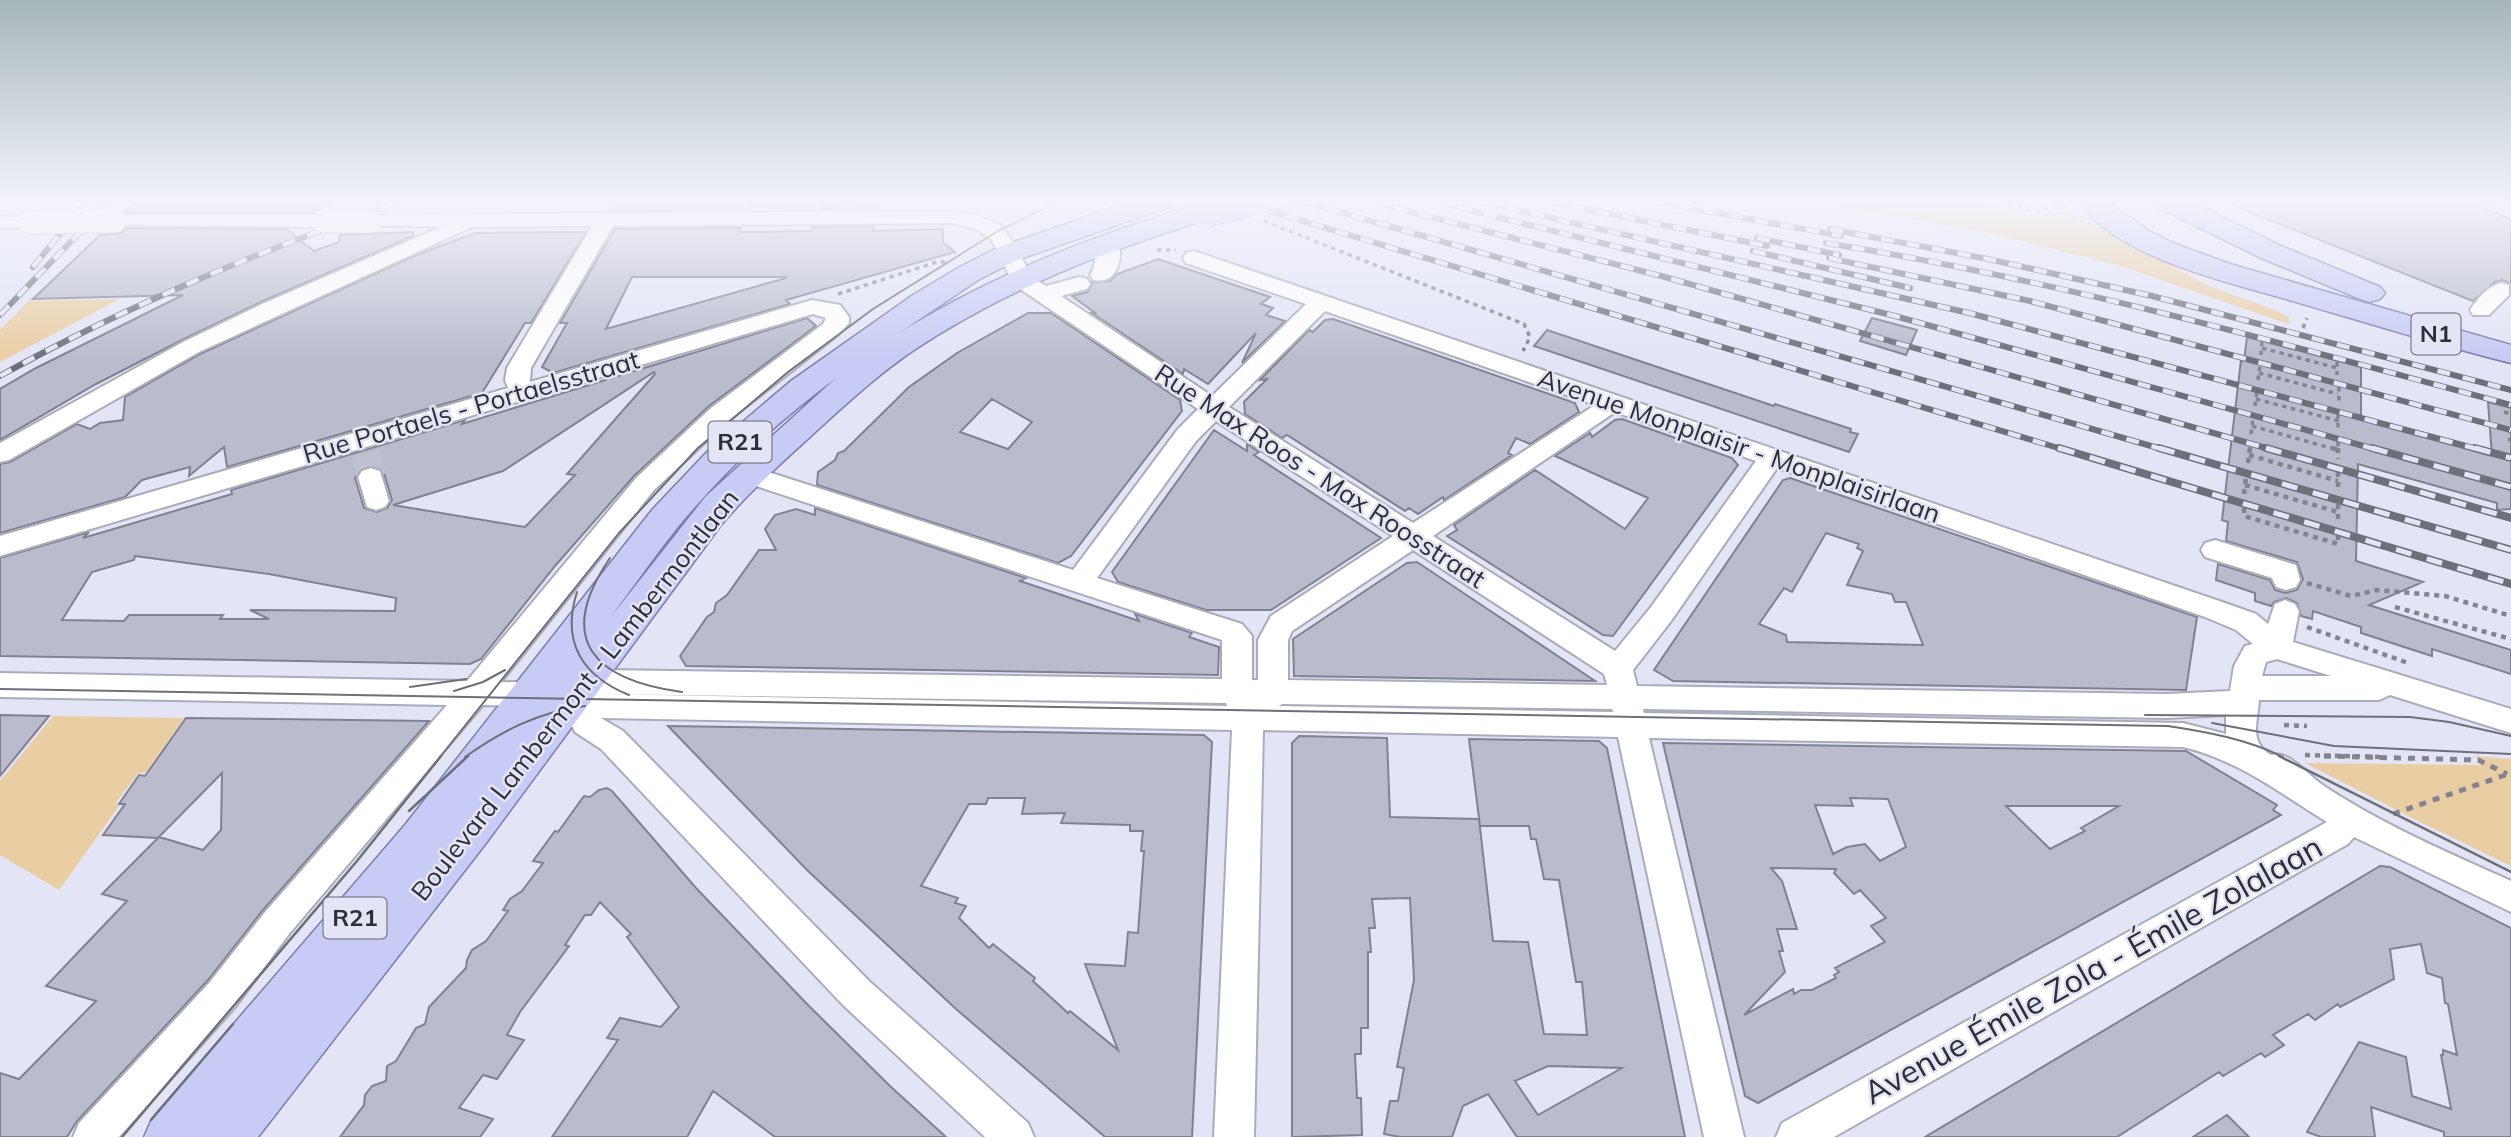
<svg xmlns="http://www.w3.org/2000/svg" width="2511" height="1137" font-family="Mulish,sans-serif">
<style>
.green{fill:#eacea3}
.building{fill:#babccd;stroke:#808291;stroke-width:2;fill-rule:evenodd}
.lines{fill:none;stroke-linecap:round;stroke-linejoin:round}
.minor-tunnel{stroke:#bfc1d0;stroke-width:29;stroke-dasharray:29 14;stroke-linecap:butt}
.minor-casing{stroke:#a9acbc;stroke-width:4}
.major-casing{stroke:#797eae;stroke-width:3}
.path-far2{stroke:#82848f;stroke-width:3.5;stroke-dasharray:4.5 4.5;stroke-linecap:butt}
.path-far1{stroke:#82848f;stroke-width:4.5;stroke-dasharray:5 5;stroke-linecap:butt}
.path{stroke:#82848f;stroke-width:5;stroke-dasharray:7 7;stroke-linecap:butt}
.minor{fill:#fff;fill-rule:evenodd}
.major{fill:#c7cbf5;fill-rule:evenodd}
.tram-far1{stroke:#6d6f79;stroke-width:2}
.tram{stroke:#6d6f79;stroke-width:2.5}
.rail-far1-casing{stroke:#6d6f79;stroke-width:6}
.rail-casing{stroke:#6d6f79;stroke-width:8}
.rail-far1{stroke:#e3e5f7;stroke-width:4.5;stroke-dasharray:13;stroke-linecap:butt}
.rail{stroke:#e3e5f7;stroke-width:5;stroke-dasharray:16;stroke-linecap:butt}
.minor-bridge-casing{stroke:#a9acbc;stroke-width:25;stroke-linecap:butt}
.major-bridge-casing{stroke:#797eae;stroke-width:33;stroke-linecap:butt}
.path-bridge{stroke:#82848f;stroke-width:3.5;stroke-dasharray:4.5 4.5;stroke-linecap:butt}
.minor-bridge{stroke:#fff;stroke-width:23}
.major-bridge{stroke:#c7cbf5;stroke-width:31}
.labels{text-anchor:middle;stroke-width:5;stroke-linejoin:round;paint-order:stroke}
.shield{fill:#e3e5f7;stroke:#64666f;stroke-width:2}
.shield-label{font-size:24px;font-weight:bold;fill:#2e2f35}
.street-label{font-size:26px;fill:#2e2f35;stroke:#e3e5f7}
.near-street-label{font-size:32px;fill:#2e2f35;stroke:#e3e5f7}
</style>
<rect width="100%" height="100%" fill="#e3e5f7"/>
<path class="green" d="M729 201H824L821 209H726Z
M1828 201H1973L2037 216 2060 212 2103 229 2209 286 2280 312 2289 317V324L2117 265 1995 234 1828 204Z
M120 299 0 362V330L28 301Z
M53 716 184 718 146 772 138 773 115 804 119 806 59 890 0 855V781Z
M2475 756 2511 759V866L2420 822 2305 763 2481 765Z"/>
<path class="building" d="M136 201H339L313 212H124Z
M615 201H753L749 210 609 211Z
M824 201H845L843 207 881 206 880 209H821Z
M2222 201H2494L2485 209 2511 219V283L2502 280 2495 282 2473 301Z
M873 226 872 231 943 229V242L955 252 786 300 790 304 553 373 542 367 567 323H560L615 229 741 228 739 232 811 231 813 227ZM632 277H786V278L606 329Z
M126 228 286 229 314 251 339 242 340 235 413 232V236L261 302 182 340 96 384 0 440V389L36 368 183 295 33 299 100 235 121 233Z
M563 232H586L531 323H525L482 393 227 467 224 447 189 476 190 467 142 480 125 497 0 533V464L10 462 77 424 90 429 100 423 123 420 125 397 200 354 416 255 475 233Z
M1158 259 1270 297 1261 304 1273 308 1266 315 1285 321 1242 363 1256 333 1208 384 1184 369 1183 374 1092 313H1095L1072 296 1088 292 1092 282 1110 281 1117 274Z
M1028 313H1051L1180 400 1182 411 1071 556 1058 563 817 485 818 472 835 460 838 453 844 451 909 387 957 353ZM992 399 1032 422 1008 449 960 432Z
M807 318 816 326 709 406 634 476 555 566 481 659 470 664 0 656V558L89 532 83 538 232 494 231 490 465 420 462 424ZM654 372 655 374 567 474 575 475 525 527 393 505 503 471ZM372 466 383 470 392 500 387 508 377 512 364 508 355 478 361 469ZM135 556 269 574 396 598 395 611 250 610 269 619H220L223 615H129L124 621 62 620 92 572 134 560Z
M1872 318 1917 330 1906 355 1860 341Z
M1333 319 1575 403 1579 412 1530 444 1516 438 1508 453 1512 455 1444 500 1443 497 1418 514 1409 508 1405 511 1287 435 1282 438 1245 414 1244 402 1267 379 1260 380 1309 330 1313 332 1325 320Z
M1547 330 1774 406 1775 404 1851 429 1850 432 1858 434 1849 452 1534 346Z
M2247 337 2361 367V420L2492 456 2488 402 2511 408V509L2497 510V503L2358 464 2356 561 2423 582 2369 605 2511 650V674L2432 649V656L2361 633V627L2313 611 2312 619 2301 616 2297 603 2286 598 2274 602 2271 606 2255 601V593L2216 580 2218 564 2270 580 2275 590 2285 593 2297 590 2303 579 2297 562 2226 541 2228 522 2222 520 2241 360 2244 361Z
M1622 419 1732 458 1738 465 1613 636 1603 635 1447 536 1457 530 1454 525 1535 470 1625 529 1648 498 1555 456 1590 433 1592 437 1615 420Z
M1214 430 1247 451V444L1259 452 1254 455 1381 538 1271 610H1206L1118 582 1112 572Z
M1790 478 2197 617 2186 690 1673 681 1654 670 1783 480ZM1826 533 1859 544 1857 548 1863 551 1847 585 1892 594 1895 602H1906L1923 645 1787 642 1786 635 1759 624 1784 588 1792 592Z
M815 508 1026 578 1020 581 1139 621 1135 614 1192 633 1189 637 1219 647 1218 675 686 666 680 656 707 617 714 612 716 603 727 595 759 550H776L765 529 775 515 796 509 815 515Z
M1417 562 1468 596 1595 681 1294 676 1293 639 1407 563Z
M0 715 49 716 0 776Z
M186 718 429 721 263 910 208 980 77 1121 67 1137H0V1073L19 1079 96 1001 46 986 127 901 102 894 159 837 203 850 221 830 222 773 158 838 103 835 125 804H119L139 775 145 776Z
M668 726 1204 735 1212 742 1192 1137H1105L956 1009 808 871ZM988 798H1025L1022 814 1065 813 1061 823 1130 825V831H1143L1141 851H1144L1138 933 1128 932 1125 966 1085 964 1118 1050 1070 1011 1068 1013 1033 981 1035 978 993 944 989 948 959 918 966 906 955 903 958 898 921 886 969 804H986Z
M1299 736 1387 738 1390 817 1479 819 1493 941 1528 942 1544 1034 1587 1035 1582 982H1576L1559 880 1544 879 1536 839H1531L1529 826H1480L1469 739 1599 741 1607 748 1685 1137H1517L1488 1094 1463 1106 1452 1137H1400L1384 1134 1390 1101H1398L1404 1068 1397 1067 1414 980 1410 898 1372 899 1375 928H1369L1371 952H1368V1028H1361V1054H1355L1357 1098H1361L1362 1135 1292 1137V743ZM1548 1066 1622 1068 1538 1115 1515 1081Z
M1663 743 2186 751 2277 805 2273 810 2281 815 1758 1103 1745 1096ZM1850 798 1888 799 1906 847 1880 861 1865 844 1847 847 1833 854 1815 805 1853 806ZM2006 806H2119L2081 828 2085 831 2050 849ZM1771 868 1836 869 1834 873 1854 894 1860 890 1886 918 1871 926 1885 942 1835 968 1839 972 1834 975 1836 978 1812 990H1801L1794 994 1793 989 1744 1015 1785 972 1779 951H1783L1777 929H1797L1782 881Z
M607 788 612 791 696 888 807 1004 890 1086 946 1137H775L713 1091 687 1137H552L618 1040 607 1038 620 1018 661 1027 679 1007 627 937 631 934 600 902 591 915H585L565 945 569 946 520 1012 507 1035 524 1040 497 1079 483 1075 459 1108 493 1119 480 1137H340L364 1105 365 1095 372 1086 386 1081 387 1066 396 1061 416 1028 425 1024 429 1007 466 968 467 960 472 950 486 941 508 911 503 910 510 899 522 891 543 863 533 861 555 831 558 832 584 796 590 797 599 790Z
M2380 866 2390 867 2511 928V1137H2444V1132L2371 1107 2375 1137H2321L2307 1132 2359 1042 2406 1057 2412 1096 2451 1109 2441 1055H2443V1050L2457 1055 2448 1004 2445 1003 2442 978 2427 973 2421 944 2390 949 2394 979 2340 1007 2338 1004 2315 1020 2308 1014 2273 1035 2284 1045 2265 1057 2261 1053 2223 1076 2219 1072 2117 1137H1925Z
M2227 1115 2249 1137H2193Z"/>
<g class="lines">
<path class="minor-tunnel" d="M366 453 371 477"/>
<g class="minor-casing">
<path id="minor" d="M953 211 978 216 1000 225 1015 244 1031 276 1046 286 1079 277 1087 279 1090 284 1087 289 1061 296 1212 396 1306 304 1186 263 1183 258 1186 253 1194 251 2225 603 2256 614 2268 624 2275 604 2285 600 2295 604 2299 611 2293 642 2511 709V733L2390 695 2379 700H2259C2258 722 2248 741 2271 755 2288 749 2310 777 2324 786 2383 825 2447 852 2511 881V912L2354 837 2348 844 1834 1137H1776L1782 1123 2327 822C2280 793 2238 760 2183 747L1649 738 1744 1137H1704L1618 737 1263 730 1254 1137H1214L1232 730 601 718 623 731 869 981 1028 1123 1034 1137H985L843 1005 601 749 575 732 562 707 483 705 289 934 235 1007 119 1137H73L79 1123 209 983 265 912 447 705 0 697V673L467 681 636 478 711 408 823 324 826 318 813 314 0 556V536L508 388 505 380 507 368 592 226 472 227 199 352 9 460 0 462V443L183 342 262 304 441 227 362 225 358 221 362 217 369 215ZM953 223 976 229 991 239 1014 285 1198 409 1178 429 1073 570 756 468 747 465 738 468 734 474 738 480 1222 640V679L602 670 572 683 501 682 654 490 729 420 839 334 849 323V317L840 305 812 300 530 382 531 368 613 226ZM1325 311 1595 405 1413 523 1229 407ZM1615 412 1756 461 1651 607 1615 651 1433 536ZM1216 421 1393 536 1271 616 1258 640V680H1252V636L1242 624 1097 578 1196 441ZM1777 468 2205 617 2236 630 2253 644 2245 646 2234 666 2230 691 2167 694 1637 686 1633 670 1671 621ZM1413 550 1604 674 1607 685 1288 680V640L1292 631ZM2277 659 2331 676H2262L2266 662ZM604 694 1226 703 1227 706ZM1282 704 1612 709 1613 712 1279 706ZM1643 709 2167 718 2226 715V734L2183 723 1644 713Z
M114 215H324L331 217 335 221 331 225 324 227 107 225 103 221 107 217Z
M0 216 37 218 41 222 37 226 0 228Z
M1108 236 1116 237C1125 253 1119 286 1093 280L1090 275C1098 264 1093 249 1100 237Z
M2501 283 2509 285V295L2489 315H2473L2470 310C2477 299 2488 286 2501 283Z
M371 468 380 471 389 501 385 507 376 510 367 507 358 477 362 471Z
M2215 540 2296 565 2300 580 2296 587 2286 590 2276 587 2272 578 2205 557 2201 550 2205 543Z"/>
</g>
<g class="major-casing">
<path id="major" d="M1132 201H1172L1169 207 1017 260 978 280 899 333C992 275 1092 236 1196 205L1206 203 1216 205 1220 211 1216 217C1110 249 1007 288 914 350 877 375 845 405 812 435 780 464 749 492 721 525L486 843 258 1137H144L152 1119 405 825 652 510 706 453 791 381 913 295 958 268 997 248ZM836 378 706 496 610 618C632 588 654 557 677 528 723 472 778 421 836 378Z
M2078 201H2107L2146 229 2173 243 2230 264 2511 345V363C2439 345 2368 323 2296 302 2233 283 2117 259 2078 201Z
M2154 201H2189L2279 245 2380 287 2385 293 2380 299 2370 302 2360 299 2259 257 2157 207Z"/>
</g>
<path class="path-far2" d="M1991 201 2036 211 2069 205
M1264 221 1524 324 1530 337 1523 351
M1157 250H1176
M838 294 940 261 946 263
M2303 328 2307 318
M2262 348 2337 368
M2261 355 2262 342
M2337 362V375
M2259 373 2338 394
M2258 380 2260 366
M2339 387V401
M2256 399 2339 421
M2255 406 2257 391
M2504 412 2511 414
M2338 414V429
M2252 426 2338 450
M2251 434 2253 418
M2508 439 2511 440
M2338 442V450
M2250 450V447"/>
<path class="path-far1" d="M2332 448 2338 450
M2338 448V459
M2249 455 2338 481
M2248 463 2250 448
M2338 472V490
M2245 485 2338 512
M2244 494 2246 477
M2338 504V521
M2244 508V516L2338 544V536
M2307 583 2351 596 2377 590 2445 596 2511 616
M2395 607 2511 639
M2307 627 2408 663
M2284 725 2307 726
M2305 755 2384 757"/>
<path class="path" d="M2324 756 2478 760 2507 774
M2393 814 2511 773"/>
<use href="#minor" class="minor"/>
<use href="#major" class="major"/>
<path class="tram-far1" d="M610 558C554 640 594 680 682 692
M577 592C561 642 582 676 629 695
M410 687 466 679
M0 689 2168 726C2207 732 2247 739 2283 757
M454 691 483 682 505 670
M2145 715 2410 717 2449 722 2511 736
M2212 723 2334 746 2511 754
M440 757 619 533 698 448 788 372 873 309 998 231 1060 201
M465 757C503 730 539 712 585 706"/>
<path class="tram" d="M2279 756 2511 872
M409 811 468 756
M151 1120 233 1024
M122 1137 357 861 441 756"/>
<g class="rail-far1-casing">
<path id="rail-far1" d="M1236 201 2065 450
M1302 201 2165 450
M1369 201 1665 277 2273 450
M1433 201 1895 316 2378 450
M1546 201 1767 246
M1653 201 1841 236
M1481 202 1969 313 2481 450
M1830 229 1988 259 2152 296 2511 390
M1757 238 1839 255
M1826 243C2058 280 2284 344 2511 405
M1753 251 1910 288
M1829 258 2030 301 2511 430
M33 267 87 201
M0 315 110 201
M0 376C129 304 263 250 402 201"/>
</g>
<g class="rail-casing">
<path id="rail" d="M2059 448 2511 584
M2159 448 2511 550
M2266 448 2511 518
M2372 448 2511 487
M2475 448 2511 458"/>
</g>
<use href="#rail-far1" class="rail-far1"/>
<use href="#rail" class="rail"/>
<g class="minor-bridge-casing">
<path id="minor-bridge" d="M324 221H369
M30 222 114 221"/>
</g>
<g class="major-bridge-casing">
<path id="major-bridge" d="M1206 211 1248 201"/>
</g>
<path class="path-bridge" d="M1270 211 1320 201"/>
<use href="#minor-bridge" class="minor-bridge"/>
<use href="#major-bridge" class="major-bridge"/>
</g>
<linearGradient id="sky" x2="0" y2="1"><stop stop-color="#a6b6ba"/><stop offset="0.56" stop-color="#f2f3fb"/><stop offset="1" stop-color="#f2f3fb" stop-opacity="0"/></linearGradient>
<rect width="2511" height="360" fill="url(#sky)"/>
<g class="labels">
<g class="shield">
<rect x="2411.5" y="313.5" width="49" height="41" rx="5"/>
<rect x="708.5" y="421.5" width="63" height="41" rx="5"/>
<rect x="323.5" y="897.5" width="63" height="41" rx="5"/>
</g>
<g class="shield-label">
<text x="2436" y="342">N1</text>
<text x="740" y="450">R21</text>
<text x="355" y="926">R21</text>
</g>
<g class="street-label">
<text transform="translate(471 407) rotate(-16)" y="9">Rue Portaels - Portaelsstraat</text>
<text transform="translate(1739 446) rotate(19)" y="9">Avenue Monplaisir - Monplaisirlaan</text>
<text transform="translate(1320 476) rotate(33)" y="9">Rue Max Roos - Max Roosstraat</text>
<text transform="translate(575 695) rotate(-52)" y="9">Boulevard Lambermont - Lambermontlaan</text>
</g>
<g class="near-street-label">
<text transform="translate(2093 970) rotate(-29)" y="11">Avenue Émile Zola - Émile Zolalaan</text>
</g>
</g>
</svg>
